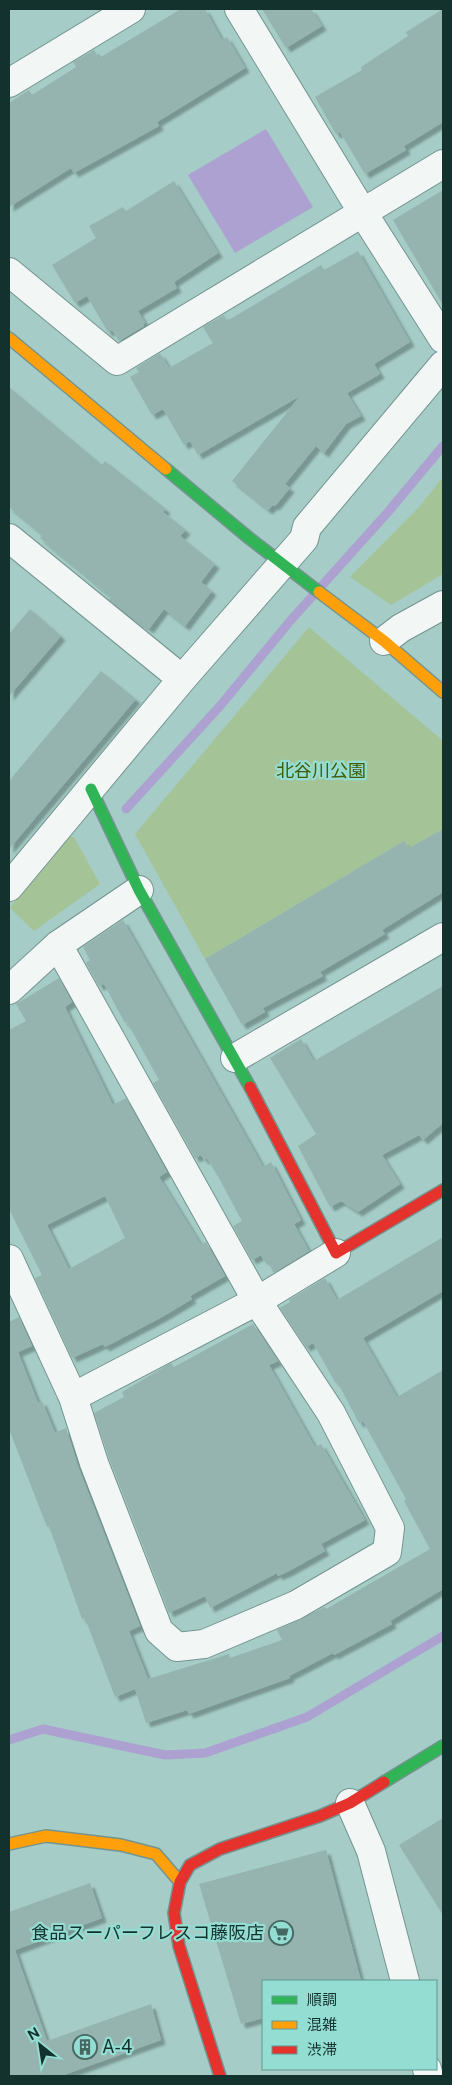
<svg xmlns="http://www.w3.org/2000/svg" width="452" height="2085" viewBox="0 0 452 2085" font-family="'Public Sans','Noto Sans JP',sans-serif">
  <defs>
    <filter id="shadow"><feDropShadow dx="4.5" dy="4.5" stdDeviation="1" flood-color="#0004"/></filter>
  </defs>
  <rect width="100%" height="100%" fill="#a5ccc6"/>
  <path fill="#a4c498" d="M 443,477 L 443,574 L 391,605 L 350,577 L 420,506 Z
    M 309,627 L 443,741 L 443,829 L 409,848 L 404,841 L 205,959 L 135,834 Z
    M 63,836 L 74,837 L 100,884 L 34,931 L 10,908 Z"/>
  <path fill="#aca1d1" d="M 266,129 L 313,207 L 235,253 L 188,175 Z"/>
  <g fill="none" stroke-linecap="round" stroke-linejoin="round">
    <path stroke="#aca1d1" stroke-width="9" d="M 126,809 L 220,706 L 291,620 L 388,512 L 443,446
      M 9,1740 L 43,1729 L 165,1755 L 205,1753 L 307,1717 L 443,1636"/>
  </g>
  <path fill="#95b4af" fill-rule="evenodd" filter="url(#shadow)" d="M 181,9 L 205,9 L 222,40 L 227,37 L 245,68 L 157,122 L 159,126 L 74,173 L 71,168 L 9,207 L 9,103 L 29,90 L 32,95 L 76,67 L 73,62 L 94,50 L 99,58 Z
    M 262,9 L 311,9 L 322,26 L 286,48 Z
    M 443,9 L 443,122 L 404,146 L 406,150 L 365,174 L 340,132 L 336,134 L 315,97 L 362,70 L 361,67 L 408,36 L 406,32 Z
    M 174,181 L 218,253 L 174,282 L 177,288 L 138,311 L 145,323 L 143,324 L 144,326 L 119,341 L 112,330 L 108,332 L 87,296 L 75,303 L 52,265 L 96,238 L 89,226 L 123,207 L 126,211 Z
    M 443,190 L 443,305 L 393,220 Z
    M 358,251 L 410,342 L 374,364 L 380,374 L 347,393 L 361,416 L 346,424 L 324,453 L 316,446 L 285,484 L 290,488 L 275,506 L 273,505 L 268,510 L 232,481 L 300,396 L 198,455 L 190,441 L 184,445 L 163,409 L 152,415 L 130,377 L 139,372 L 136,368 L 160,353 L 169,368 L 213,343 L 203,327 L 224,315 L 227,321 L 321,265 L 324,270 Z
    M 9,387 L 102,465 L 105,461 L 166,509 L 163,512 L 186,530 L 180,536 L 215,564 L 201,582 L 212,591 L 185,626 L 164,609 L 149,629 L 109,600 L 111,597 L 40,538 L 43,535 L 9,507 Z
    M 30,609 L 61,636 L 9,696 L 9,634 Z
    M 101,671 L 136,699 L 9,849 L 9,781 Z
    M 443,829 L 443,892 L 382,930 L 385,934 L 320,972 L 323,976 L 263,1008 L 265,1012 L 242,1025 L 205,959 L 404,841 L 409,848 Z
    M 123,920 L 249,1142 L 263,1167 L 271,1162 L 301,1220 L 294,1224 L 309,1251 L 274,1273 L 266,1259 L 264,1261 L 261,1255 L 252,1260 L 233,1226 L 242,1221 L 220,1180 L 207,1158 L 204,1160 L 201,1155 L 195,1158 L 153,1083 L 159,1080 L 127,1022 L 125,1023 L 104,984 L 99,986 L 86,963 L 90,960 L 83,947 Z
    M 59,978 L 72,1002 L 65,1007 L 113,1105 L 126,1098 L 167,1172 L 159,1177 L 201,1245 L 206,1242 L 225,1276 L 190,1296 L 192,1299 L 162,1317 L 105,1347 L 103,1344 L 72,1358 L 35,1278 L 42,1275 L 9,1209 L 9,1030 L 26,1021 L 16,1004 ZM 105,1196 L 125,1238 L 69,1269 L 47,1225 Z
    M 443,986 L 443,1123 L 423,1140 L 419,1135 L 382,1155 L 400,1184 L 358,1212 L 341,1201 L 330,1207 L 298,1146 L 316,1134 L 270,1058 L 301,1039 L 314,1061 Z
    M 443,1237 L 443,1291 L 363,1338 L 397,1397 L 443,1370 L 443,1589 L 390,1621 L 392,1624 L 334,1655 L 333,1653 L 289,1676 L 290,1678 L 189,1714 L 187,1710 L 146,1723 L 135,1689 L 115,1697 L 85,1618 L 82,1619 L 49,1526 L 47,1527 L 9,1429 L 9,1322 L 19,1317 L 32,1346 L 18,1352 L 38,1403 L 42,1401 L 55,1433 L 66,1428 L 79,1469 L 140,1626 L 129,1631 L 148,1679 L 229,1654 L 230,1658 L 282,1640 L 277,1630 L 325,1607 L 326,1609 L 430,1549 L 404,1501 L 406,1499 L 363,1421 L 359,1423 L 337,1381 L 335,1382 L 313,1343 L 306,1347 L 280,1308 L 290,1302 L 289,1300 L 325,1278 L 337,1300 Z
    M 253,1324 L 278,1361 L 269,1365 L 315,1447 L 321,1444 L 365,1520 L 321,1544 L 325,1551 L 289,1571 L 278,1576 L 277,1573 L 210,1608 L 205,1596 L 169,1613 L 109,1458 L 94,1413 L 124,1397 L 122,1392 L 171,1363 L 174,1367 Z
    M 443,1818 L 443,1915 L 399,1845 Z
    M 326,1850 L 361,1981 L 263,1981 L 263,2018 L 241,2024 L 199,1884 Z
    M 90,1883 L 102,1918 L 15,1950 L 47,2041 L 151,2004 L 161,2040 L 61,2076 L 9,2076 L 9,1912 Z"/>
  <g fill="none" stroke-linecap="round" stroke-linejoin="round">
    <defs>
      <path id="street" d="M 239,9 L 363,213 L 443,339
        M 9,83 L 131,9
        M 9,272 L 117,361 L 443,164
        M 9,538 L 182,679
        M 384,641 L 401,628 L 443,605
        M 9,887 L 182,679 L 304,539 L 307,527 L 443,365
        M 9,990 L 58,945 L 139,890
        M 235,1058 L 443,937
        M 9,1259 L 73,1397 L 94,1463 L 159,1631 L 177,1647 L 204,1644 L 296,1605 L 387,1552 L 390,1528 L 331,1413 L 257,1301 L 58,945
        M 73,1397 L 257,1301 L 336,1253
        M 350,1803 L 371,1851 L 405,1981
        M 427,2069 L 429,2076"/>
      <path id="fast" d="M 166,469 L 249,538 L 319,592
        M 91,789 L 139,890 L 250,1087
        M 384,1782 L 443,1746"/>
      <path id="slow" d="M 9,338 L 166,469
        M 319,592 L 384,641 L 443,692
        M 9,1844 L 46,1836 L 121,1845 L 156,1854 L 180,1882"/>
      <path id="jam" d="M 250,1087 L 336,1253 L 443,1190
        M 220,2076 L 179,1946 L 174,1913 L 180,1882 L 190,1865 L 220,1849 L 320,1816 L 350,1803 L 384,1782"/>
    </defs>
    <use href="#street" stroke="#749490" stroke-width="30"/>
    <use href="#fast" stroke="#749490" stroke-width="14"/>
    <use href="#slow" stroke="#749490" stroke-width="14"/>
    <use href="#jam" stroke="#749490" stroke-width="14"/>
    <use href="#street" stroke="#f2f7f6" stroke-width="28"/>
    <use href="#fast" stroke="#30b455" stroke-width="11"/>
    <use href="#slow" stroke="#ff9f0a" stroke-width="11"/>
    <use href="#jam" stroke="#e5322d" stroke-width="11"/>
  </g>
  <defs>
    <symbol id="supermarket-ring" viewBox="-11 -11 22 22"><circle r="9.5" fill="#94ddd2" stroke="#466863" stroke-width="1.5"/><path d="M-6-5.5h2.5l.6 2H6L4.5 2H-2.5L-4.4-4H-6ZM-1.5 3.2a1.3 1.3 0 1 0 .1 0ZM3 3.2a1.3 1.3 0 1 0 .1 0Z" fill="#466863"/></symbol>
    <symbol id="building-ring" viewBox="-11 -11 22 22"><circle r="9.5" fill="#94ddd2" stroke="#466863" stroke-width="1.5"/><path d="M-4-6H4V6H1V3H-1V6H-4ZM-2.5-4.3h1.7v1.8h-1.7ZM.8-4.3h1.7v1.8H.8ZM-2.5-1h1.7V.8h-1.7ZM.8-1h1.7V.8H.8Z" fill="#466863"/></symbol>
  </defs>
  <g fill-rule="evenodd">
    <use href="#supermarket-ring" x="267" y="1919" width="28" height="28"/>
    <use href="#building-ring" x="71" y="2033" width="28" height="28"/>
  </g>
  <g text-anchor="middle" stroke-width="4.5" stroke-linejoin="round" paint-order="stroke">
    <g font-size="18" fill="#445b00" stroke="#94ddd2">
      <text x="321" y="777">北谷川公園</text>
    </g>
    <g font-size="18" fill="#13322e" stroke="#94ddd2" text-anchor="end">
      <text x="264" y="1939">食品スーパーフレスコ藤阪店</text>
      <text x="102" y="2053" text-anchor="start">A-4</text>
    </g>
  </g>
  <rect width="452" height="2085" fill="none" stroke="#13322e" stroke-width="20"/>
  <rect x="262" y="1980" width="175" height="90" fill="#94ddd2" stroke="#609990"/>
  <rect x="272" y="1996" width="25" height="8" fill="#30b455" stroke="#609990"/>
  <text x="307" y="2005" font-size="15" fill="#13322e">順調</text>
  <rect x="272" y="2021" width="25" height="8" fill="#ff9f0a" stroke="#609990"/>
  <text x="307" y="2030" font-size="15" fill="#13322e">混雑</text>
  <rect x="272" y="2046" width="25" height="8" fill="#e5322d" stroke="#609990"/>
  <text x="307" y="2055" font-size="15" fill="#13322e">渋滞</text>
  <g transform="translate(40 2045) rotate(330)" stroke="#94ddd2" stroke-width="4" paint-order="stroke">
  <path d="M0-4L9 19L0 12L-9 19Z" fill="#13322e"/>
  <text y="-8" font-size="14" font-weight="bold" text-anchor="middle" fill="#13322e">N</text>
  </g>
</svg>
